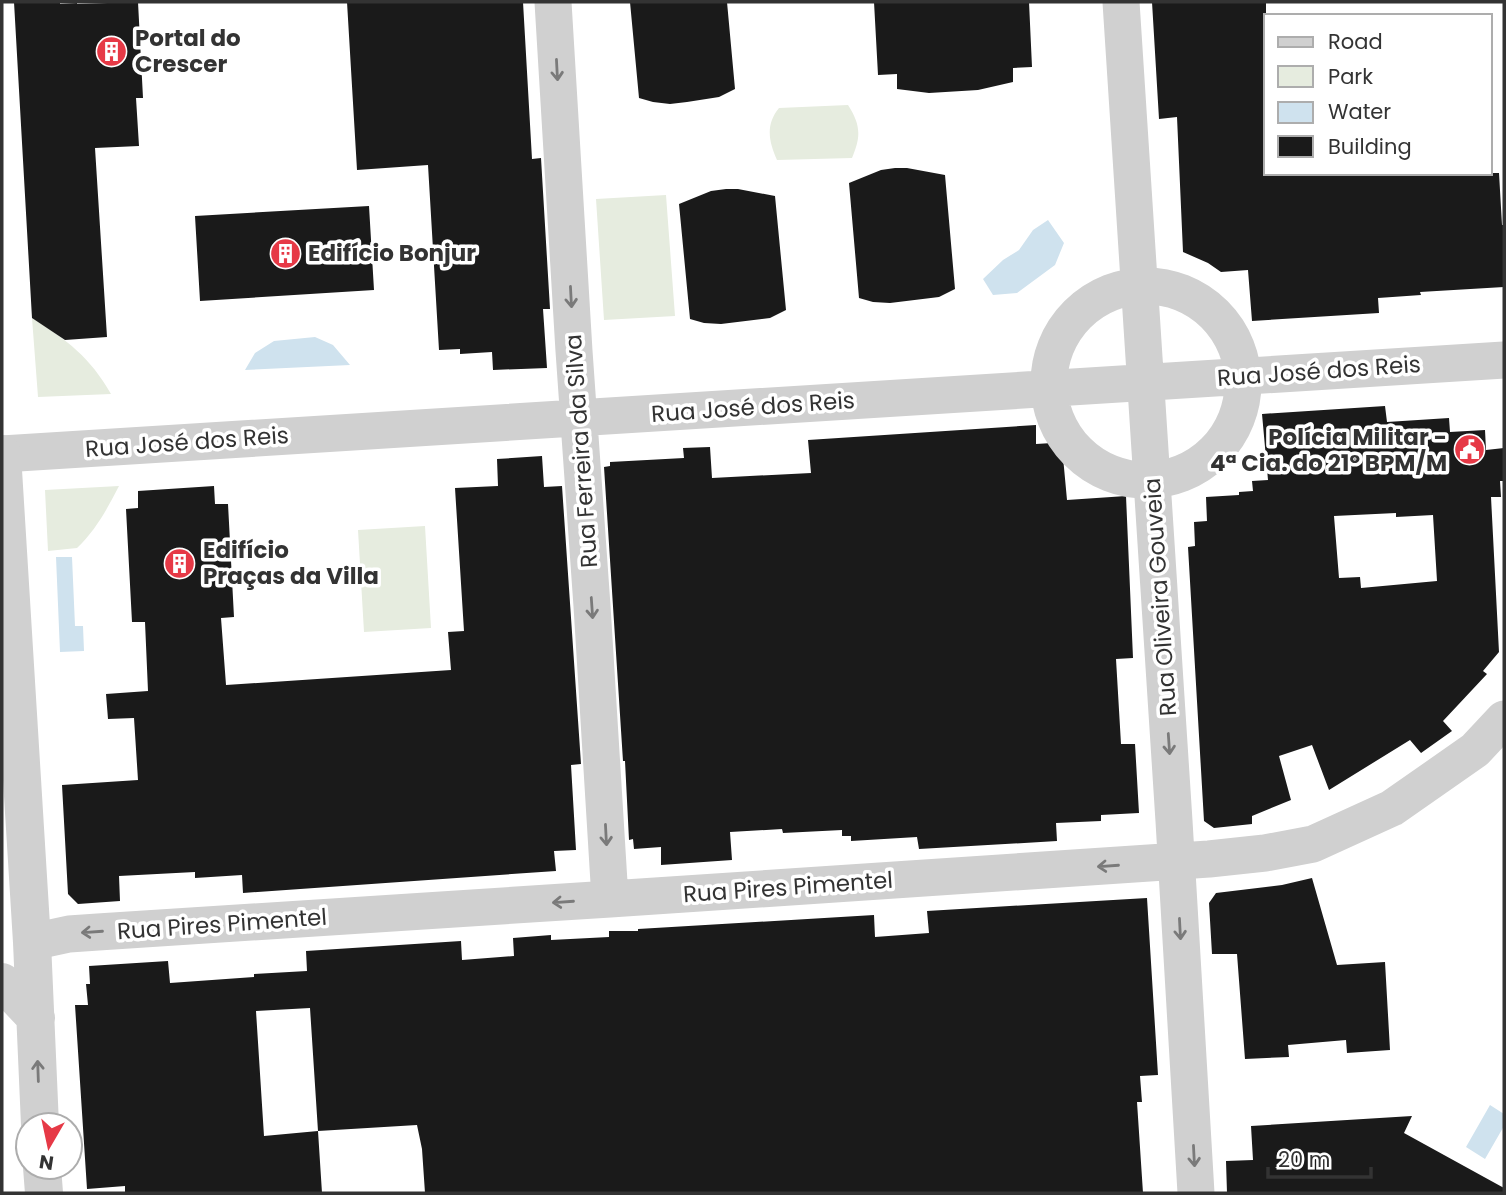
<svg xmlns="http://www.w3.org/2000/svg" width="1506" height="1195" viewBox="0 0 1506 1195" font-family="Poppins,sans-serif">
  <rect width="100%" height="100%" fill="#fff"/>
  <path fill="#e6ecdf" d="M 848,105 C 861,125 861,137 852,158 L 777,160 C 769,142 765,125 779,108 Z
    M 666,195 L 675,316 L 604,320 L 596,199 Z
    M 32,318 C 67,340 90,357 111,394 L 38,397 Z
    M 119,486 C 107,509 96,530 77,548 L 48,551 L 45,490 Z
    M 425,526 L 431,628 L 364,632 L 358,530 Z"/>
  <path fill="#cfe2ee" d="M 1048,220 L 1064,243 L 1055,265 L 1017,293 L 993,295 L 983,279 L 1003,260 L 1019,250 L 1033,230 Z
    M 315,337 L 333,345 L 350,365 L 245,370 L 255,353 L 274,341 Z
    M 56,557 L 72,557 L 75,626 L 83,626 L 84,651 L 60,652 Z
    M 1490,1105 L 1504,1114 L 1504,1126 L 1485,1159 L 1466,1147 Z"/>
  <path fill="#1a1a1a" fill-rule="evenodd" d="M 14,2 L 60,2 L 60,4 L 77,3 L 77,4 L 138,2 L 143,98 L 136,98 L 139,146 L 95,148 L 107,337 L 65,340 L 32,318 Z
    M 347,2 L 523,2 L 532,159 L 541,158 L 550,309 L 543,309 L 547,368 L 493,370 L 492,352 L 460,354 L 460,349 L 439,350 L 428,165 L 357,170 Z
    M 630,2 L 727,2 L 735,89 L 719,97 L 687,102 L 670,104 L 653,102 L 639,98 Z
    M 874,2 L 1029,2 L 1032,67 L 1013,68 L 1013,82 L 978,90 L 929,93 L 897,89 L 897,74 L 878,75 Z
    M 1152,2 L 1266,2 L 1266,173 L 1499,173 L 1502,225 L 1504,225 L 1504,287 L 1420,292 L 1421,295 L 1378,298 L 1379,313 L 1252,321 L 1248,270 L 1221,272 L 1208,263 L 1183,252 L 1177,117 L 1159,119 Z
    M 895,168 L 907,168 L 945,175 L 955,289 L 939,297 L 890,303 L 873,302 L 859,298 L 849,183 L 881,170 Z
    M 726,189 L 738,189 L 775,196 L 786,310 L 770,318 L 721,324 L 704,323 L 690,319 L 679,204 L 711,191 Z
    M 369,206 L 374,290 L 200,301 L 195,216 Z
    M 1385,406 L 1387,422 L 1449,418 L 1450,432 L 1485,430 L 1486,450 L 1504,448 L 1504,481 L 1500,481 L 1501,497 L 1491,497 L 1499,652 L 1483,671 L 1487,674 L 1443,721 L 1452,731 L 1421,753 L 1410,740 L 1329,790 L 1312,745 L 1279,756 L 1291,800 L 1252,816 L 1252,824 L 1214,828 L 1204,821 L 1188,547 L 1195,546 L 1194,522 L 1207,521 L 1206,497 L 1239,495 L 1239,492 L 1253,491 L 1252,481 L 1268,480 L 1262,414 ZM 1396,513 L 1396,517 L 1433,515 L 1437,581 L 1361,588 L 1360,577 L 1339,578 L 1334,516 Z
    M 1036,425 L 1036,444 L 1052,443 L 1063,457 L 1067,500 L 1126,496 L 1133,658 L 1116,659 L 1121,744 L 1135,744 L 1139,813 L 1101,815 L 1101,821 L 1056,823 L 1057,841 L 919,849 L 917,837 L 851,841 L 851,836 L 842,836 L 842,830 L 783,833 L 782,829 L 730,832 L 732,860 L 661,865 L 661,847 L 634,849 L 633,839 L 629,840 L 625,761 L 623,761 L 604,467 L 610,466 L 610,462 L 684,458 L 683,448 L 710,447 L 712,478 L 811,473 L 808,440 Z
    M 542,456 L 544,487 L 562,486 L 581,764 L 571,765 L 576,850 L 554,851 L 556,871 L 243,893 L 242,875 L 195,878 L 195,872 L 119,876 L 120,901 L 78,904 L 68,894 L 62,785 L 138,780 L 134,718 L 108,719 L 106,694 L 148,691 L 145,622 L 132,622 L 127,528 L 126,509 L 138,508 L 138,491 L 214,486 L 215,504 L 228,504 L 234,617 L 221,618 L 226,685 L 451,670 L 448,632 L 464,631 L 455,488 L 498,486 L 497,459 Z
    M 1312,878 L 1337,965 L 1385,962 L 1390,1050 L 1347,1053 L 1346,1040 L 1288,1045 L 1289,1057 L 1245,1059 L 1237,954 L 1212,954 L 1209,903 L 1216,893 L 1282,885 Z
    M 1147,898 L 1158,1075 L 1140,1076 L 1142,1102 L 1137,1102 L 1143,1193 L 425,1193 L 422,1149 L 417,1125 L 318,1131 L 322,1193 L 125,1193 L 125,1186 L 87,1189 L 75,1005 L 88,1005 L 86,984 L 90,984 L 89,966 L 168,961 L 170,983 L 254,977 L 254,974 L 307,971 L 306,951 L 461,941 L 462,960 L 514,956 L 513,938 L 551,935 L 551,940 L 609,937 L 609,931 L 638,931 L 638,929 L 874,915 L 875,937 L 929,933 L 927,911 ZM 310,1008 L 318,1131 L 264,1136 L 256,1011 Z
    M 1412,1116 L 1404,1133 L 1504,1188 L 1504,1193 L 1227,1193 L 1226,1161 L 1253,1160 L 1251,1126 Z"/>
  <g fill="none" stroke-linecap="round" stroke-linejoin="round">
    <path stroke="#d0d0d0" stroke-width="37" d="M 553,2 L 574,351 L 592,606 L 610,899
      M 1121,2 L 1174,821 L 1196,1193
      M1049 383a97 97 0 1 1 194 0a97 97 0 1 1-194 0Z
      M 2,454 L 1504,360
      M 32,942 L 69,934 L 98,932 L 610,899 L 1209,859 L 1265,853 L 1313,844 L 1392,808 L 1475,750 L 1504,719"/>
    <path stroke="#d0d0d0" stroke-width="38" d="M 2,454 L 32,942 L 40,1125
      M 2,982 L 36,1018
      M 42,1167 L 44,1193"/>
  </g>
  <defs><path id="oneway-shaft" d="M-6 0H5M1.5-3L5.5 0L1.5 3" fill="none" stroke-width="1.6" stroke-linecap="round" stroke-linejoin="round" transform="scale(1.75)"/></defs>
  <g stroke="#7a7a7a">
    <use href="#oneway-shaft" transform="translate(557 70) rotate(87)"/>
    <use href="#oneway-shaft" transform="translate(571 297) rotate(87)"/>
    <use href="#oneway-shaft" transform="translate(592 608) rotate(86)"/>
    <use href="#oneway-shaft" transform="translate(1169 744) rotate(86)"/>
    <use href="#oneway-shaft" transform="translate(606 835) rotate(87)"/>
    <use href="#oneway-shaft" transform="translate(1108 866) rotate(176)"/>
    <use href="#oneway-shaft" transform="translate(563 902) rotate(176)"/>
    <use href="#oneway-shaft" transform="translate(1180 929) rotate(87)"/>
    <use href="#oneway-shaft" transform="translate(92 932) rotate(176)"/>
    <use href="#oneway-shaft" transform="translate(38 1071) rotate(-92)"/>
    <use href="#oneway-shaft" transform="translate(1194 1156) rotate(87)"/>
  </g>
  <defs>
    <symbol id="building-disc" viewBox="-11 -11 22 22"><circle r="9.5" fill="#e63946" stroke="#fff"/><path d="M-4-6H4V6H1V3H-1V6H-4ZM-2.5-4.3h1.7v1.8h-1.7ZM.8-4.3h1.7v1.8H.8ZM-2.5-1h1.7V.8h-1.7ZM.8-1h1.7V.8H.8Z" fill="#fff"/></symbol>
    <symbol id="civic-disc" viewBox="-11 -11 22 22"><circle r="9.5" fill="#e63946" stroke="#fff"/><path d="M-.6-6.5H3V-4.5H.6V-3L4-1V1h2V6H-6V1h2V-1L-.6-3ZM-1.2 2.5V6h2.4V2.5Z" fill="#fff"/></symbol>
  </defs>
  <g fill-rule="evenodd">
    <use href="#building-disc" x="94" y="34" width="35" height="35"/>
    <use href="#building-disc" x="268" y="236" width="35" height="35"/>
    <use href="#civic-disc" x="1452" y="432" width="35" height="35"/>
    <use href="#building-disc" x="162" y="546" width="35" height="35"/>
  </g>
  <g text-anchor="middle" stroke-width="7" stroke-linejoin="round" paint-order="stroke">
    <g font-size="23" font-weight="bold" fill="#333" stroke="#fff" text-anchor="start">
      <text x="135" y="46">Portal do<tspan x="135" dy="26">Crescer</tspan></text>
      <text x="308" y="261">Edifício Bonjur</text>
      <text x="1447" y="445" text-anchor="end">Polícia Militar -<tspan x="1447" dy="26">4ª Cia. do 21º BPM/M</tspan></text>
      <text x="203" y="558">Edifício<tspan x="203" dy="26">Praças da Villa</tspan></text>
    </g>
    <g font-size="23" fill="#333" stroke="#fff">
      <text transform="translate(1319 371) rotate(-4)" y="8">Rua José dos Reis</text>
      <text transform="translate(753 407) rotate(-4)" y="8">Rua José dos Reis</text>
      <text transform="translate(187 442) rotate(-4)" y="8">Rua José dos Reis</text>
      <text transform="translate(581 451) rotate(-94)" y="8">Rua Ferreira da Silva</text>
      <text transform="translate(1160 597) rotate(-94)" y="8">Rua Oliveira Gouveia</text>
      <text transform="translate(788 887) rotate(-4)" y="8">Rua Pires Pimentel</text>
      <text transform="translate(222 924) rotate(-4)" y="8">Rua Pires Pimentel</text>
    </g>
  </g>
  <rect width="1506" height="1195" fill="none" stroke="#333333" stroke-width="7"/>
  <rect x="1264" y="14" width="228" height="161" fill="#ffffff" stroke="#adadad" stroke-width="2"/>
  <rect x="1278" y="37" width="35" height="10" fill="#d0d0d0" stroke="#adadad" stroke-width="2"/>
  <text x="1328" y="49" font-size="21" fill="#333333">Road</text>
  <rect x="1278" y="66" width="35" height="21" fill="#e6ecdf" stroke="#adadad" stroke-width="2"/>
  <text x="1328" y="84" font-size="21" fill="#333333">Park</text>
  <rect x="1278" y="102" width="35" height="21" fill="#cfe2ee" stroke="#adadad" stroke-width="2"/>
  <text x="1328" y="119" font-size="21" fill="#333333">Water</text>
  <rect x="1278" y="136" width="35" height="21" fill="#1a1a1a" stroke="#adadad" stroke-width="2"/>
  <text x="1328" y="154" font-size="21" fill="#333333">Building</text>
  <g transform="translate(49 1146) rotate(189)"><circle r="33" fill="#ffffff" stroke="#adadad" stroke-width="2"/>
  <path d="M0-5L12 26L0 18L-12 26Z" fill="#e63946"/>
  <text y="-10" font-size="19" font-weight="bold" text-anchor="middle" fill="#333333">N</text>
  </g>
  <path d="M1268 1167v10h103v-10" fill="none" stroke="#333333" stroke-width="3.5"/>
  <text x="1278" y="1167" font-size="21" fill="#333333" stroke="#ffffff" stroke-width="5" paint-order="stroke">20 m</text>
</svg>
